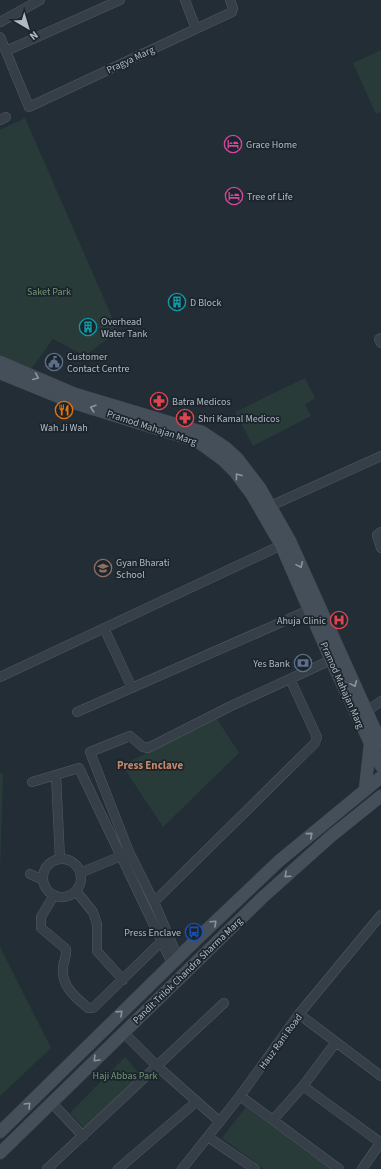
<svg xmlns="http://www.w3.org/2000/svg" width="381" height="1169" viewBox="0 0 381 1169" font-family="'Source Sans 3',sans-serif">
  <rect width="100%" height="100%" fill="#232d36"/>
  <path fill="#283b39" d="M 381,50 L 381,112 L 376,114 L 353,63 Z
    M 25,118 L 118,331 L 85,356 L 53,339 L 29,372 L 0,359 L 0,130 Z
    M 305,378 L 315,398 L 305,405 L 311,416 L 253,446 L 235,412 Z
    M 217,719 L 239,753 L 163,827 L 122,765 Z
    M 3,773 L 0,872 L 0,774 Z
    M 0,947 L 51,1048 L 0,1096 Z
    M 125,1057 L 142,1077 L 84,1128 L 70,1113 Z
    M 246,1107 L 330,1169 L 264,1169 L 222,1138 Z"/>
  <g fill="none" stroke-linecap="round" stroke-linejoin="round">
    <defs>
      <path id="street" d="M 185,0 L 196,29
        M 0,22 L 40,0
        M 0,37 L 29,107 L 232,12 L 233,8 L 230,0
        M 6,51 L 120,0
        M 0,120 L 6,117
        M 381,338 L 379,339 L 381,343
        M 266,508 L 381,456
        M 381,532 L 377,535 L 381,548
        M 104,628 L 132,688
        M 0,677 L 286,543
        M 77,712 L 309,610
        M 366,712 L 381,701
        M 56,775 L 60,859
        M 32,782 L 79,768 L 121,856
        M43 878a19 19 0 1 1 38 0a19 19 0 1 1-38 0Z
        M 80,873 L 121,856 L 172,963
        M 30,874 L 43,880
        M 76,891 L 93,912 L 97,924 L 97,951 L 123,980
        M 54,895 L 41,917 L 41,928 L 66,949 C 67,956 64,960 63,967 C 61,986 75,997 88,1008 L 93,1008 L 162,941
        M 154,902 L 315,743 L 317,737 L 290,679
        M 178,958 L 154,902 L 129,852 L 90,752 L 130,736 L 143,747 L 148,748 L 231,706 L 331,660
        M 304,1018 L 336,1042
        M 123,1032 L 158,1067 L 220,1122
        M 381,1076 L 336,1042 L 303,1086 L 381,1143
        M 240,1096 L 339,1169
        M 52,1103 L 83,1136
        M 273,1120 L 303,1086
        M 208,1137 L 255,1169
        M 47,1169 L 224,1003
        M 118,1169 L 196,1102
        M 182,1169 L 240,1096 L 299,1014 L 381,915
        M 362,1169 L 381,1142"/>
      <path id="secondary" d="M 0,362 L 75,394 L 202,432 L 226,448 L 237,458 L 260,488 L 290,541 L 381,743
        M 0,373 L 71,402 L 197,441 L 223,460 L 235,472 L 252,495 L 281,545 L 331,660 L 381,766
        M 365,790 L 370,745
        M 0,1132 L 197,939 L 279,861 L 381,777
        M 0,1153 L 263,897 L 330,837 L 381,796"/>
    </defs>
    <use href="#street" stroke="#515a62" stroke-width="10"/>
    <use href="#secondary" stroke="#404850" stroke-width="13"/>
    <use href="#street" stroke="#363f47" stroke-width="9"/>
    <use href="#secondary" stroke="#454f5a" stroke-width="12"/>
  </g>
  <defs><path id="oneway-chevron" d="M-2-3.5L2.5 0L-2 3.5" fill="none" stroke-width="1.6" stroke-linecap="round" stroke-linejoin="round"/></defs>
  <g stroke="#8b959e">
    <use href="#oneway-chevron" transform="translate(36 377) rotate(23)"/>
    <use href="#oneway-chevron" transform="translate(93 408) rotate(-163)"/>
    <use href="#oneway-chevron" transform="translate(238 476) rotate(-127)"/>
    <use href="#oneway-chevron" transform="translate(300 565) rotate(66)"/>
    <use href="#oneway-chevron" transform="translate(354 684) rotate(66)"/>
    <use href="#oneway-chevron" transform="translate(310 835) rotate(-40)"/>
    <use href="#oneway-chevron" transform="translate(287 875) rotate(138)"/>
    <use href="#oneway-chevron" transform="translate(214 923) rotate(-43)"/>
    <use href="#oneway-chevron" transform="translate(120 1013) rotate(-44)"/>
    <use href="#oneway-chevron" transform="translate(96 1059) rotate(135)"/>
    <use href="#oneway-chevron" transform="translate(28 1105) rotate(-45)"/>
  </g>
  <defs>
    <symbol id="hotel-ring" viewBox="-11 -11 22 22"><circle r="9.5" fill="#1c242c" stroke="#d1479c" stroke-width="1.5"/><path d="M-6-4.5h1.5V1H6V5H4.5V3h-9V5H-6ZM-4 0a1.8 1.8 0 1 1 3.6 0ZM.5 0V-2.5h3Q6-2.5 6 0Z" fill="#d1479c"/></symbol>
    <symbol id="building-ring" viewBox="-11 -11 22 22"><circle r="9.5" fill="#1c242c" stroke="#0f9aa8" stroke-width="1.5"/><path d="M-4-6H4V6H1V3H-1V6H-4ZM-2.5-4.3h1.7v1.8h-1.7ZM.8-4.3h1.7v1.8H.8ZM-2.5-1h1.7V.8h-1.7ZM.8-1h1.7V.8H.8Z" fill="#0f9aa8"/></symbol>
    <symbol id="civic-ring" viewBox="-11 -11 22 22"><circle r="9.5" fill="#1c242c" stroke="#5c6f8a" stroke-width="1.5"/><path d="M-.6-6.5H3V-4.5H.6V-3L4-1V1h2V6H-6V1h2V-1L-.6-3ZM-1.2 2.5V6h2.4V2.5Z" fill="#5c6f8a"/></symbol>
    <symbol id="pharmacy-ring" viewBox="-11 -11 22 22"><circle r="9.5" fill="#1c242c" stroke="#e0444e" stroke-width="1.5"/><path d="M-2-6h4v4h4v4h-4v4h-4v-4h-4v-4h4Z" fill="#e0444e"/></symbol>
    <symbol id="restaurant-ring" viewBox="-11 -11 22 22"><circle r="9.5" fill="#1c242c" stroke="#e8710a" stroke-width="1.5"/><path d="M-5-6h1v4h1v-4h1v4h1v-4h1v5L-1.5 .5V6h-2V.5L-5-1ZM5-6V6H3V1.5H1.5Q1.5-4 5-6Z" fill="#e8710a"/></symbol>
    <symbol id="school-ring" viewBox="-11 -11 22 22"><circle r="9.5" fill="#1c242c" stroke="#8d6e63" stroke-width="1.5"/><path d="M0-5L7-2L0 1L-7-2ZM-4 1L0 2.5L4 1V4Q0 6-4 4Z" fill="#8d6e63"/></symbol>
    <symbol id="hospital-ring" viewBox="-11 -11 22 22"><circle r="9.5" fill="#1c242c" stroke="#e0444e" stroke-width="1.5"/><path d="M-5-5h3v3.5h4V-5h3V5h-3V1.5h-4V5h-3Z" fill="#e0444e"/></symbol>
    <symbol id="bank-ring" viewBox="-11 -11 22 22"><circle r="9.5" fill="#1c242c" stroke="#5c6f8a" stroke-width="1.5"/><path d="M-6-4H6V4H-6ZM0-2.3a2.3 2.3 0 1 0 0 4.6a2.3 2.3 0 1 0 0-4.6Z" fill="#5c6f8a"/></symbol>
    <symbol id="bus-ring" viewBox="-11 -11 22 22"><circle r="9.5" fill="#1c242c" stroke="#1a4fb4" stroke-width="1.5"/><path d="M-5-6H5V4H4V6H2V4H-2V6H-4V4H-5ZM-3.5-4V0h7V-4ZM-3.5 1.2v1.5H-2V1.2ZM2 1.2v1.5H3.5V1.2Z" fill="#1a4fb4"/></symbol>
  </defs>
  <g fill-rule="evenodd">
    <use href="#hotel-ring" x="223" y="134" width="20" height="20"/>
    <use href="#hotel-ring" x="224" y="186" width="20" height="20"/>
    <use href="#building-ring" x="167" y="292" width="20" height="20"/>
    <use href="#building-ring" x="78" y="317" width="20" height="20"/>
    <use href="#civic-ring" x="44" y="352" width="20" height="20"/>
    <use href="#pharmacy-ring" x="149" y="391" width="20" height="20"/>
    <use href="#restaurant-ring" x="54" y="400" width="20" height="20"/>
    <use href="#pharmacy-ring" x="175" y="408" width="20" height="20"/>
    <use href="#school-ring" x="93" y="558" width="20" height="20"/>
    <use href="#hospital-ring" x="329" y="610" width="20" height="20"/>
    <use href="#bank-ring" x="293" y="653" width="20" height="20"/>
    <use href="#bus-ring" x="184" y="922" width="20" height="20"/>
  </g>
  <g text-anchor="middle" stroke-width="3.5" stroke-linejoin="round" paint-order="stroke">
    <g font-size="10" fill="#b1bac3" stroke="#1c242c">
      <text transform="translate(130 59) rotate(-25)" y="4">Pragya Marg</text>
      <text transform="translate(152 427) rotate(18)" y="4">Pramod Mahajan Marg</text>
      <text transform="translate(343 685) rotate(66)" y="4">Pramod Mahajan Marg</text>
      <text transform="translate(187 970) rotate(-44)" y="4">Pandit Trilok Chandra Sharma Marg</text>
      <text transform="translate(280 1041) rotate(-54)" y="4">Hauz Rani Road</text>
    </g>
    <g font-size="10" fill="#b1bac3" stroke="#1c242c" text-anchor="start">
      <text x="246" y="148">Grace Home</text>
      <text x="247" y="200">Tree of Life</text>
      <text x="190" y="306">D Block</text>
      <text x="101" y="325">Overhead<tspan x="101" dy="12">Water Tank</tspan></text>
      <text x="67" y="360">Customer<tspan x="67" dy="12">Contact Centre</tspan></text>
      <text x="172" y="405">Batra Medicos</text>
      <text x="198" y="422">Shri Kamal Medicos</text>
      <text x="64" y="431" text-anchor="middle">Wah Ji Wah</text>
      <text x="116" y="566">Gyan Bharati<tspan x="116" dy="12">School</tspan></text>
      <text x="326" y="624" text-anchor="end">Ahuja Clinic</text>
      <text x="290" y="667" text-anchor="end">Yes Bank</text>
      <text x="181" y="936" text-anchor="end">Press Enclave</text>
    </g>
    <g font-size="10" fill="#729776" stroke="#1c242c">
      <text x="49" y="295">Saket Park</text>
      <text x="125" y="1079">Haji Abbas Park</text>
    </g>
    <g font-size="11" font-weight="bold" fill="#c88767" stroke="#1c242c">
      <text x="150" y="769">Press Enclave</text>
    </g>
  </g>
  <g transform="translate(28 28) rotate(142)" stroke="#1c242c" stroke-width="3" paint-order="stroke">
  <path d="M0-3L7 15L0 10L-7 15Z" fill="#b1bac3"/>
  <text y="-6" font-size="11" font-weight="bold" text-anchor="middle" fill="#b1bac3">N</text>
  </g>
</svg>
